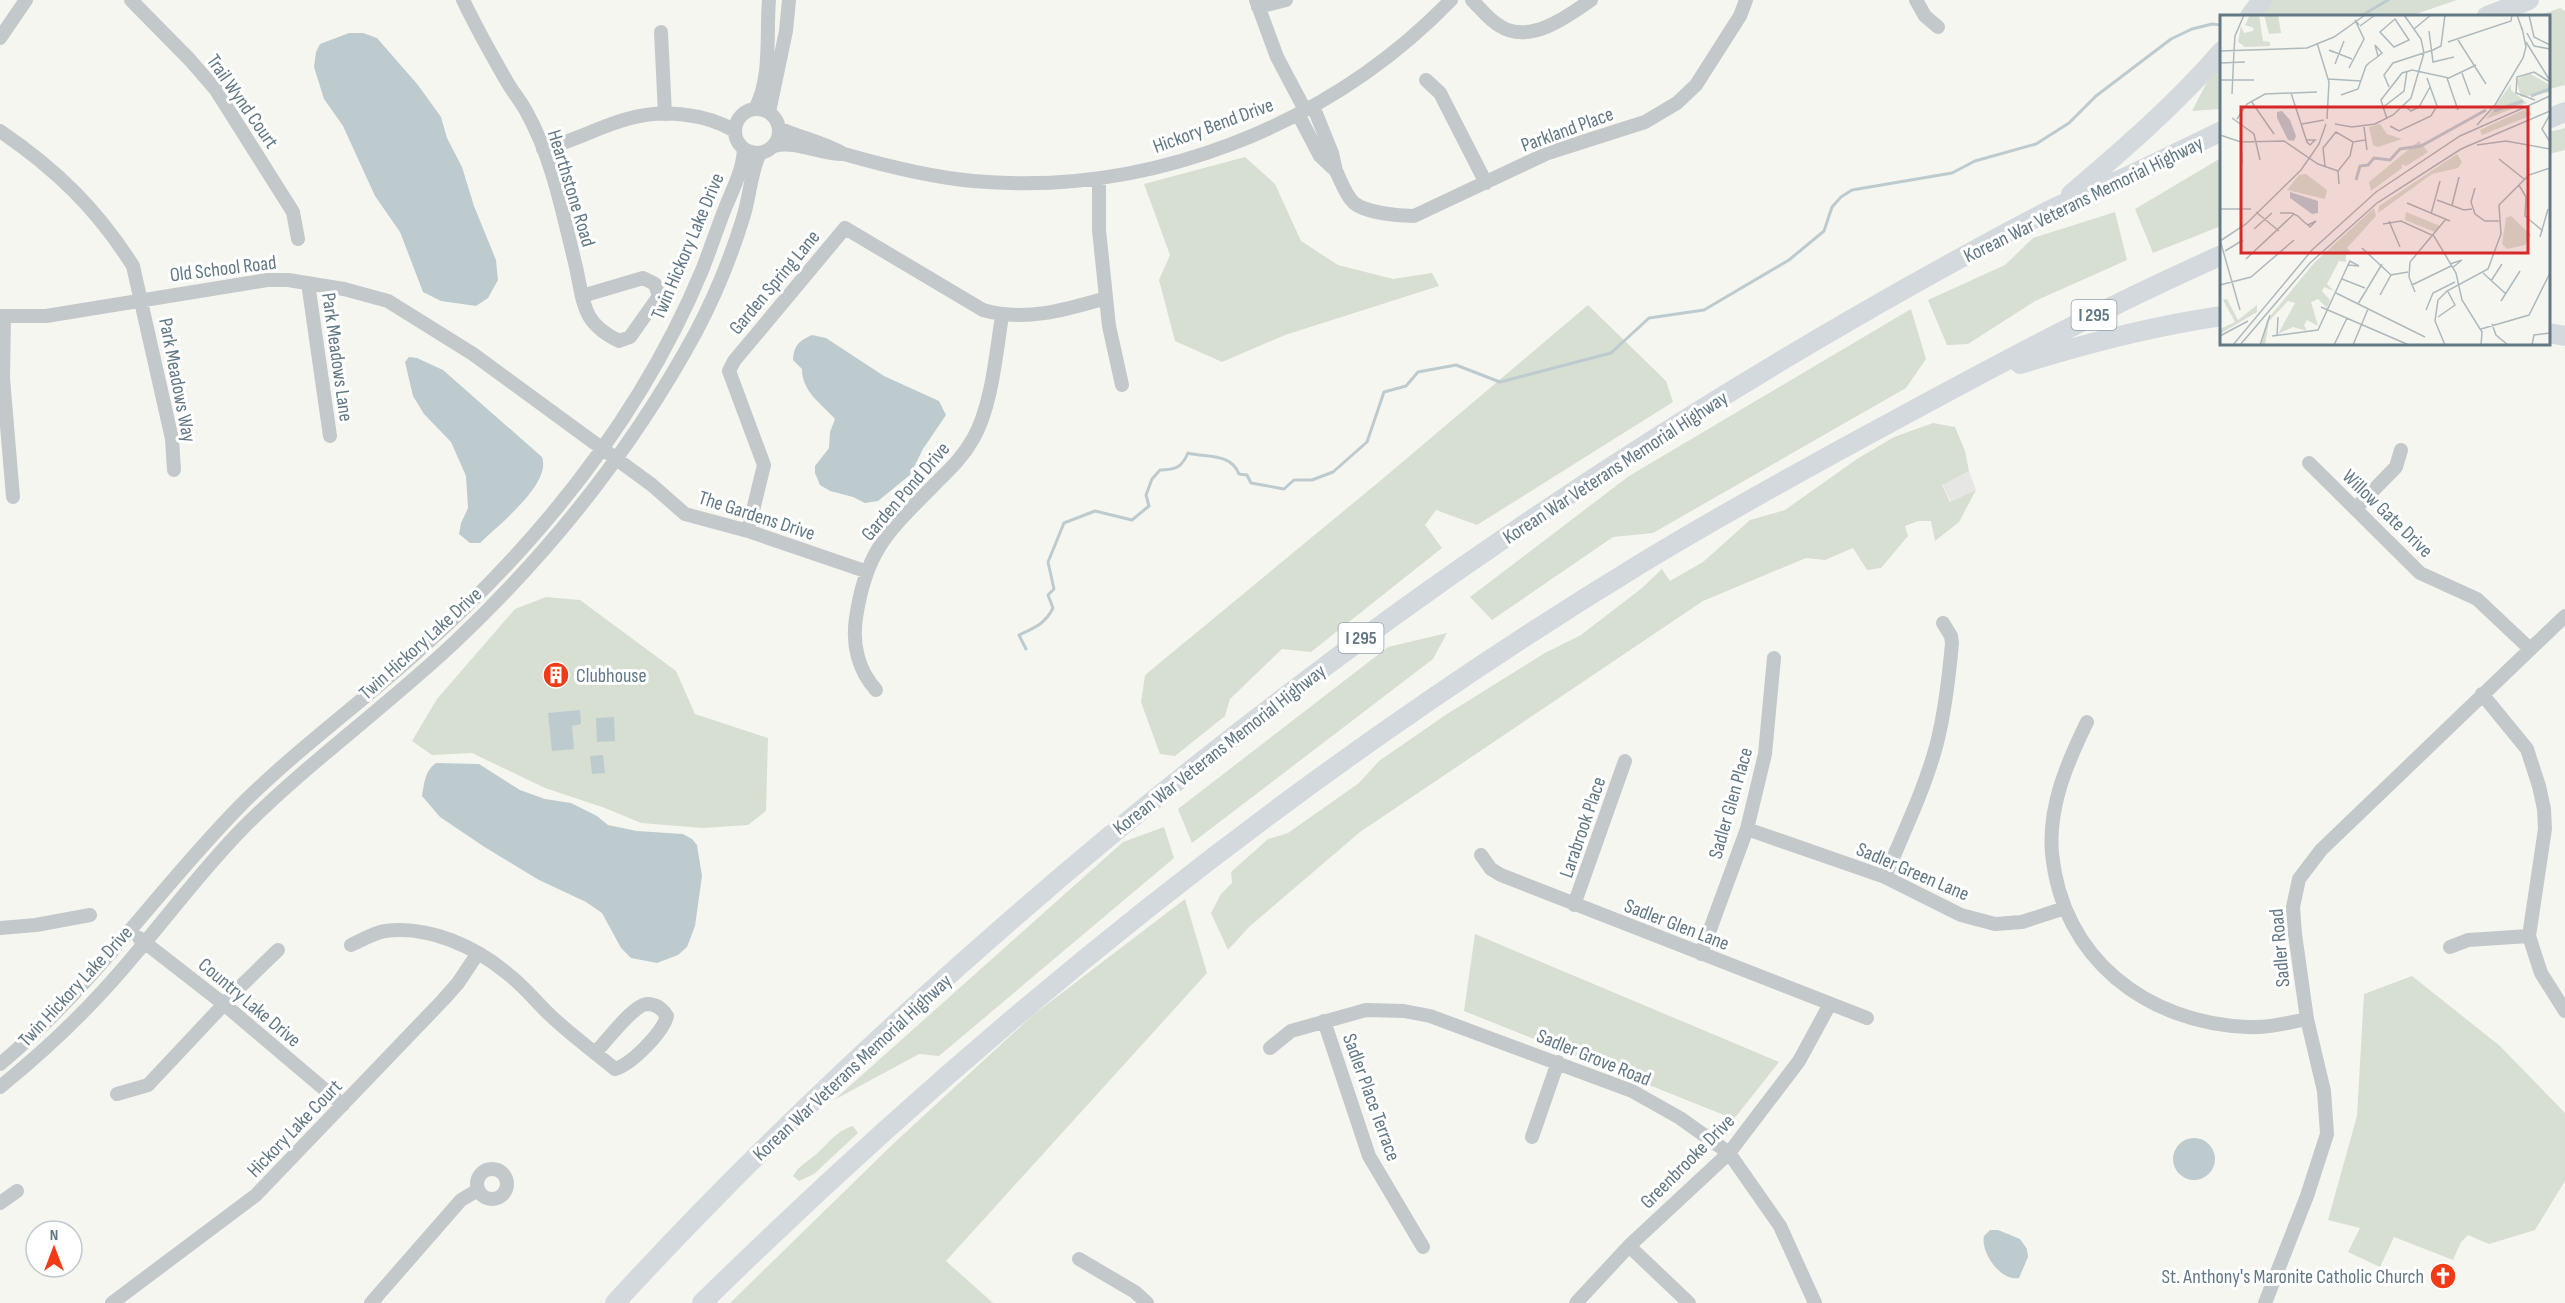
<svg xmlns="http://www.w3.org/2000/svg" width="2565" height="1303" viewBox="0 0 2565 1303" font-family="'Sofia Sans Condensed',sans-serif">
  <rect width="100%" height="100%" fill="#f6f6f1"/>
  <path fill="#e6e7e5" d="M 1969,471 L 1976,490 L 1951,502 L 1942,484 Z"/>
  <path fill="#d7ded2" d="M 2269,0 L 2457,0 L 2410,16 L 2257,16 Z
    M 2560,8 L 2565,11 L 2565,85 L 2549,89 L 2548,16 L 2538,16 Z
    M 2221,63 L 2221,109 L 2192,111 L 2206,84 Z
    M 2565,128 L 2565,150 L 2549,154 L 2549,132 Z
    M 1245,157 L 1275,184 L 1301,241 L 1338,265 L 1393,279 L 1432,273 L 1439,286 L 1285,335 L 1222,362 L 1175,341 L 1159,280 L 1170,255 L 1144,184 Z
    M 2221,158 L 2221,226 L 2153,253 L 2135,209 Z
    M 2115,212 L 2127,260 L 2035,301 L 1968,344 L 1947,345 L 1928,300 L 2005,265 L 2033,238 Z
    M 1588,305 L 1666,381 L 1673,402 L 1477,525 L 1436,510 L 1425,525 L 1442,548 L 1311,652 L 1282,649 L 1230,699 L 1225,716 L 1175,756 L 1160,754 L 1141,702 L 1145,675 L 1380,481 Z
    M 1911,309 L 1926,359 L 1906,388 L 1653,533 L 1613,537 L 1492,620 L 1470,597 L 1629,476 Z
    M 1933,423 L 1955,427 L 1965,451 L 1969,471 L 1942,485 L 1950,502 L 1976,490 L 1959,522 L 1935,541 L 1931,521 L 1918,521 L 1905,526 L 1908,536 L 1881,568 L 1867,570 L 1853,548 L 1825,560 L 1806,558 L 1703,601 L 1360,832 L 1249,927 L 1228,950 L 1211,913 L 1221,894 L 1232,883 L 1231,872 L 1268,839 L 1288,833 L 1359,783 L 1379,761 L 1447,714 L 1545,653 L 1581,635 L 1642,588 L 1662,569 L 1670,581 L 1703,562 L 1750,520 L 1785,510 L 1857,459 L 1894,437 Z
    M 546,597 L 580,600 L 676,671 L 695,714 L 768,738 L 766,811 L 748,825 L 703,828 L 641,823 L 605,808 L 545,788 L 472,753 L 432,755 L 412,741 L 437,699 L 515,609 Z
    M 1447,633 L 1433,659 L 1192,843 L 1178,809 L 1388,647 Z
    M 1164,827 L 1174,858 L 939,1056 L 919,1054 L 834,1100 L 1123,842 Z
    M 1185,899 L 1207,973 L 946,1261 L 993,1303 L 730,1303 L 893,1144 L 1033,1015 Z
    M 1475,934 L 1779,1062 L 1734,1119 L 1464,1011 Z
    M 2412,976 L 2500,1046 L 2565,1113 L 2565,1181 L 2535,1230 L 2489,1244 L 2468,1235 L 2461,1242 L 2453,1260 L 2394,1237 L 2380,1267 L 2348,1252 L 2360,1228 L 2328,1220 L 2357,1116 L 2364,994 Z
    M 853,1126 L 858,1133 L 814,1174 L 799,1181 L 793,1176 C 800,1165 804,1164 814,1156 C 828,1145 835,1131 853,1126 Z"/>
  <path fill="#bdcbcf" d="M 349,33 L 363,33 L 377,38 L 418,85 L 441,117 L 447,138 L 462,167 L 474,206 L 496,260 L 498,280 L 488,298 L 476,306 L 441,301 L 423,292 L 400,232 L 375,196 L 343,126 L 324,99 L 314,67 L 316,52 L 320,44 Z
    M 812,335 L 826,338 L 884,376 L 939,401 L 946,415 L 923,449 L 910,475 L 878,501 L 865,503 L 853,497 L 830,491 L 820,485 L 815,473 L 815,466 L 829,448 L 830,432 L 835,419 C 821,403 802,392 802,369 L 793,360 C 794,345 799,341 812,335 Z
    M 409,357 L 417,358 L 443,370 L 542,457 C 552,484 498,525 480,543 L 470,543 L 459,534 L 461,523 L 468,508 L 466,476 L 451,442 L 424,414 L 413,396 L 405,362 Z
    M 580,710 L 581,724 L 572,726 L 574,749 L 552,751 L 548,713 Z
    M 614,717 L 615,741 L 597,742 L 596,718 Z
    M 603,755 L 605,773 L 592,774 L 590,756 Z
    M 436,763 L 479,764 L 520,790 L 545,799 L 571,803 L 597,816 L 608,825 L 637,831 L 683,834 L 692,839 L 697,845 L 702,876 L 695,926 L 687,947 L 678,955 L 657,963 L 631,958 L 621,948 L 602,913 L 586,902 L 539,880 L 483,846 L 440,817 L 422,796 C 424,784 425,770 436,763 Z
    M2173 1159a21 21 0 1 1 42 0a21 21 0 1 1-42 0Z
    M 1990,1230 L 1998,1230 L 2020,1239 L 2027,1249 L 2028,1257 L 2019,1278 C 2001,1282 1980,1252 1984,1236 Z"/>
  <g fill="none" stroke-linecap="round" stroke-linejoin="round">
    <path stroke="#bdcbcf" stroke-width="3" d="M 2361,16 L 2388,0
      M 1026,649 L 1019,635 C 1034,628 1045,624 1053,608 L 1048,595 L 1054,589 L 1048,562 L 1064,523 L 1095,511 L 1132,520 L 1149,506 L 1146,495 L 1152,479 L 1160,470 C 1176,470 1182,467 1188,453 C 1207,458 1231,453 1239,474 L 1247,475 L 1251,483 L 1284,489 L 1294,480 L 1312,480 L 1333,472 L 1367,442 L 1384,392 L 1406,386 L 1418,372 L 1456,365 L 1500,382 L 1611,353 L 1649,318 L 1704,310 L 1789,260 L 1824,231 L 1832,207 L 1841,197 L 1852,190 L 1952,173 L 1975,161 L 2036,144 L 2069,123 L 2096,96 L 2171,39 L 2192,29 L 2212,24 L 2221,25"/>
    <path stroke="#c3c8ca" stroke-width="14" d="M 131,0 L 190,60 L 216,90 L 293,212 L 298,239
      M 463,0 C 476,27 491,54 506,80 C 512,91 520,100 526,111 C 553,159 563,215 576,267 C 584,304 582,323 619,341 L 630,337 L 659,296 L 655,284 L 643,278 L 582,296
      M 1256,0 L 1277,57 L 1305,110
      M 1472,0 C 1481,9 1489,20 1500,26 C 1529,45 1567,17 1591,0
      M 1916,0 L 1925,16 L 1938,27
      M 1258,7 L 1286,0
      M 661,32 L 665,114
      M 0,38 L 26,0
      M 1426,80 L 1440,93 L 1486,183
      M735 131a22 22 0 1 1 44 0a22 22 0 1 1-44 0Z
      M 755,109 C 772,77 766,36 769,0
      M 769,112 L 786,31 L 789,0
      M 1298,114 L 1320,156 L 1336,171 L 1332,153 L 1313,106
      M 0,131 C 56,169 97,209 133,266 L 172,439 L 174,470
      M 774,146 C 796,140 821,155 844,154 C 823,142 801,138 779,128
      M 543,149 C 572,142 598,127 627,119 C 662,109 705,113 735,131
      M 844,154 C 886,166 929,177 973,181 C 1149,197 1329,126 1451,0
      M 1336,171 C 1341,181 1346,196 1354,203 C 1366,213 1399,216 1414,216 L 1548,153 L 1645,122 L 1677,103 L 1696,85 L 1740,16 L 1746,0
      M 1099,178 L 1099,230 L 1109,326 L 1122,385
      M 308,283 L 330,436
      M 0,316 L 46,316 L 267,280 L 288,280 L 344,289 L 388,301 L 473,354 L 652,485 L 685,514 L 748,531 L 865,571
      M 4,316 L 3,378 L 13,497
      M 2309,463 L 2420,573 L 2477,599 L 2529,648
      M 2355,509 L 2396,467 L 2401,450
      M 748,531 L 764,465 L 729,371 L 734,361 L 845,228 L 983,310 C 1025,322 1065,310 1106,298
      M 876,690 C 858,670 852,644 856,618 C 866,549 889,531 935,484 C 949,470 963,457 973,439 C 992,406 996,353 1002,316
      M 2482,694 L 2527,749 L 2539,786 L 2544,809 L 2545,829 L 2529,936 L 2541,973 L 2565,1011
      M 2087,722 C 2067,763 2048,807 2052,853 C 2062,958 2146,1023 2248,1027 C 2268,1028 2287,1023 2307,1019
      M 1747,829 L 1885,877 L 1961,915 L 1995,924 L 2022,922 L 2065,908
      M 1481,855 L 1491,869 L 1501,875 L 1867,1018
      M 1885,877 C 1903,833 1925,789 1937,743 C 1945,711 1949,677 1952,643 L 1951,636 L 1943,623
      M 1574,905 L 1625,761
      M 0,928 L 36,925 L 90,915
      M 139,938 L 225,1005 L 343,1105
      M 351,945 C 362,940 373,933 385,931 C 429,925 476,947 508,974 C 524,986 536,1002 551,1016 C 571,1035 593,1051 615,1069 C 632,1064 663,1032 667,1016 C 662,1009 657,1004 647,1004 C 633,1005 606,1042 595,1053
      M 2450,947 L 2468,940 L 2529,936
      M 1701,954 L 1747,829 L 1765,754 L 1774,658
      M 1324,1021 L 1369,1156 L 1423,1247
      M 1270,1048 L 1291,1031 L 1366,1010 L 1404,1011 L 1430,1016 L 1632,1091 L 1680,1118 L 1729,1153 L 1780,1226 L 1815,1303
      M 0,1064 C 92,988 158,889 241,805 C 295,751 357,706 414,655 C 535,548 641,418 703,268 C 711,247 718,226 726,206 C 734,187 743,169 744,149
      M 0,1087 C 37,1057 71,1026 103,991 C 152,938 193,879 243,828 C 310,761 387,706 456,641 C 551,551 633,448 696,332 C 715,296 731,257 743,218 C 750,197 750,174 760,153
      M 117,1094 L 148,1085 L 241,986 L 278,950
      M 1532,1137 L 1558,1062
      M477 1184a15 15 0 1 1 30 0a15 15 0 1 1-30 0Z
      M 0,1203 L 17,1191
      M 1629,1246 L 1689,1303
      M 1079,1259 L 1135,1292 L 1147,1303
      M 112,1303 L 256,1195 L 443,1000 L 458,983 L 478,953
      M 371,1303 L 461,1200 L 478,1190
      M 1576,1303 L 1629,1246 L 1729,1153 L 1799,1061 L 1830,1004
      M 2265,1303 L 2307,1196 L 2327,1134 L 2324,1091 L 2307,1019 L 2295,934 L 2293,907 L 2299,879 L 2321,850 L 2565,616"/>
    <path stroke="#d3d9dd" stroke-width="20" d="M 2250,16 L 2262,0
      M 2487,16 L 2529,0
      M 2548,119 L 2565,112
      M 2071,194 C 2124,149 2176,104 2222,51
      M 2548,333 L 2565,336
      M 2020,364 C 2087,343 2152,326 2222,316
      M 615,1303 C 724,1184 840,1072 960,965 C 1290,670 1656,417 2048,211 C 2072,199 2097,190 2122,179 C 2155,164 2188,147 2222,131
      M 702,1303 C 985,1025 1298,773 1637,566 C 1722,514 1810,466 1897,419 C 2004,361 2111,304 2222,255"/>
  </g>
  <defs>
    <symbol id="building-disc" viewBox="-11 -11 22 22"><circle r="9.5" fill="#f13b16" stroke="#fff"/><path d="M-4-6H4V6H1V3H-1V6H-4ZM-2.5-4.3h1.7v1.8h-1.7ZM.8-4.3h1.7v1.8H.8ZM-2.5-1h1.7V.8h-1.7ZM.8-1h1.7V.8H.8Z" fill="#fff"/></symbol>
    <symbol id="church-disc" viewBox="-11 -11 22 22"><circle r="9.5" fill="#f13b16" stroke="#fff"/><path d="M-1.2-6h2.4v3.5h3.3v2.4h-3.3V6h-2.4V-.1h-3.3v-2.4h3.3Z" fill="#fff"/></symbol>
  </defs>
  <g fill-rule="evenodd">
    <use href="#building-disc" x="541" y="660" width="30" height="30"/>
    <use href="#church-disc" x="2428" y="1261" width="30" height="30"/>
  </g>
  <g text-anchor="middle" stroke-width="6" stroke-linejoin="round" paint-order="stroke">
    <g fill="#fff" stroke="#91a0aa" stroke-width="1.5">
      <rect x="2071.5" y="300" width="45" height="30" rx="4.5"/>
      <rect x="1338.5" y="623" width="45" height="30" rx="4.5"/>
    </g>
    <g font-size="18" font-weight="bold" fill="#627885">
      <text x="2094" y="321">I 295</text>
      <text x="1361" y="644">I 295</text>
    </g>
    <g font-size="20" fill="#627885" stroke="#fff">
      <text transform="translate(243 101) rotate(55)" y="7">Trail Wynd Court</text>
      <text transform="translate(1213 125) rotate(-20)" y="7">Hickory Bend Drive</text>
      <text transform="translate(1567 129) rotate(-20)" y="7">Parkland Place</text>
      <text transform="translate(572 188) rotate(73)" y="7">Hearthstone Road</text>
      <text transform="translate(2083 199) rotate(-26)" y="7">Korean War Veterans Memorial Highway</text>
      <text transform="translate(687 246) rotate(-67)" y="7">Twin Hickory Lake Drive</text>
      <text transform="translate(223 268) rotate(-7)" y="7">Old School Road</text>
      <text transform="translate(774 282) rotate(-50)" y="7">Garden Spring Lane</text>
      <text transform="translate(338 357) rotate(82)" y="7">Park Meadows Lane</text>
      <text transform="translate(178 380) rotate(79)" y="7">Park Meadows Way</text>
      <text transform="translate(1615 467) rotate(-33)" y="7">Korean War Veterans Memorial Highway</text>
      <text transform="translate(905 491) rotate(-49)" y="7">Garden Pond Drive</text>
      <text transform="translate(2388 513) rotate(44)" y="7">Willow Gate Drive</text>
      <text transform="translate(757 515) rotate(18)" y="7">The Gardens Drive</text>
      <text transform="translate(420 643) rotate(-42)" y="7">Twin Hickory Lake Drive</text>
      <text transform="translate(1219 749) rotate(-38)" y="7">Korean War Veterans Memorial Highway</text>
      <text transform="translate(1730 803) rotate(-74)" y="7">Sadler Glen Place</text>
      <text transform="translate(1582 827) rotate(-71)" y="7">Larabrook Place</text>
      <text transform="translate(1913 871) rotate(23)" y="7">Sadler Green Lane</text>
      <text transform="translate(1677 924) rotate(21)" y="7">Sadler Glen Lane</text>
      <text transform="translate(2279 948) rotate(-95)" y="7">Sadler Road</text>
      <text transform="translate(75 986) rotate(-47)" y="7">Twin Hickory Lake Drive</text>
      <text transform="translate(250 1002) rotate(40)" y="7">Country Lake Drive</text>
      <text transform="translate(1594 1057) rotate(22)" y="7">Sadler Grove Road</text>
      <text transform="translate(852 1067) rotate(-43)" y="7">Korean War Veterans Memorial Highway</text>
      <text transform="translate(1372 1097) rotate(70)" y="7">Sadler Place Terrace</text>
      <text transform="translate(294 1128) rotate(-46)" y="7">Hickory Lake Court</text>
      <text transform="translate(1687 1161) rotate(-45)" y="7">Greenbrooke Drive</text>
    </g>
    <g font-size="20" fill="#627885" stroke="#fff" text-anchor="start">
      <text x="576" y="682">Clubhouse</text>
      <text x="2424" y="1283" text-anchor="end">St. Anthony's Maronite Catholic Church</text>
    </g>
  </g>
  <g transform="translate(2220 15)">
    <rect width="330" height="330" fill="#f6f6f1"/>
    <path d="M 30,0 L 39,0 L 43,26 L 50,27 L 50,31 L 25,32 L 18,27 L 21,11 L 24,18 L 33,16 L 34,13 L 25,10 ZM 44,0 L 58,0 L 61,18 L 49,19 ZM 309,58 L 330,70 L 330,77 L 301,82 L 296,65 ZM 291,69 L 291,75 L 307,88 L 266,104 ZM 308,93 L 312,100 L 262,120 L 260,115 ZM 160,109 L 167,119 L 182,124 L 158,132 L 153,130 L 149,112 ZM 199,126 L 208,137 L 186,151 L 182,149 L 182,153 L 151,176 L 149,167 ZM 237,139 L 242,147 L 238,153 L 212,159 L 158,198 L 159,191 ZM 86,159 L 107,175 L 105,184 L 67,175 L 79,160 ZM 154,193 L 156,201 L 127,233 L 133,239 L 126,240 L 126,247 L 119,246 L 107,269 L 114,276 L 104,272 L 102,276 L 110,285 L 107,293 L 98,284 L 91,287 L 98,311 L 87,305 L 84,310 L 87,316 L 73,312 L 58,319 L 75,288 L 68,286 L 49,306 L 45,330 L 41,330 L 47,305 L 94,248 ZM 186,197 L 220,211 L 215,217 L 185,205 ZM 291,201 L 311,220 L 305,230 L 287,234 L 282,229 L 286,203 ZM 7,284 L 18,305 L 37,290 L 37,297 L 0,319 L 0,314 L 15,307 L 3,285 Z" fill="#d7ded2"/>
    <path d="M 62,96 L 70,105 L 76,121 L 74,126 L 68,125 L 57,103 L 57,97 ZM 70,177 L 98,186 L 98,198 L 92,199 L 70,183 Z" fill="#bdcbcf"/>
    <path fill="none" stroke="#bdcbcf" stroke-width="3" d="M 311,81 L 330,74M 274,96 L 303,86M 136,165 L 140,151 L 148,150 L 154,143 L 170,145 L 180,134 L 201,131 L 266,95"/>
    <path fill="none" stroke="#aeb9bc" stroke-width="1.5" d="M 297,0 L 303,17M 309,0 L 314,22 L 330,30M 175,4 L 189,25 L 174,32 L 160,17 ZM 140,11 L 155,0M 194,14 L 211,0M 209,16 L 213,47 L 234,42M 307,18 L 314,31 L 330,34M 238,25 L 266,69M 228,27 L 291,6 L 292,0M 306,27 L 329,64M 97,28 L 109,67 L 107,104M 0,36 L 87,33 L 114,22 L 145,0M 14,36 L 15,21 L 24,0M 211,36 L 221,31 L 225,0M 113,37 L 109,35 L 132,44M 0,48 L 25,47M 115,49 L 124,26M 129,53 L 144,24 L 135,5 L 139,10M 242,58 L 250,80M 227,63 L 238,95M 108,64 L 141,66M 0,65 L 34,65M 169,72 L 164,60 L 173,48 L 213,35M 71,78 L 87,127 L 90,130 L 95,125 L 86,125M 12,79 L 14,36M 121,80 L 138,74 L 146,51 L 149,48 L 156,43 L 162,38 L 155,30 L 158,41M 315,85 L 296,78 L 297,62 L 314,57 L 330,67M 31,86 L 54,119M 185,91 L 191,96 L 199,92 L 210,72M 162,93 L 184,76 L 187,56M 330,99 L 322,114 L 330,127M 12,103 L 34,119 L 40,145M 17,104 L 27,89 L 45,79 L 97,77M 167,104 L 161,85 L 182,58 L 192,55 L 229,63 L 256,50M 82,109 L 104,105M 115,109 L 132,112 L 155,109 L 173,100 L 191,83 L 204,38 L 201,24 L 184,0M 257,110 L 275,90 L 303,43 L 306,32 L 302,13M 170,111 L 179,116 L 211,101 L 217,91 L 207,63M 144,112 L 147,135M 0,120 L 21,127 L 64,126 L 98,149 L 118,156M 21,127 L 22,148M 257,130 L 286,126 L 330,134M 279,144 L 304,164M 105,151 L 103,133 L 116,117 L 133,127 L 145,125M 119,169 L 118,156 L 130,141 L 133,127M 299,170 L 306,182 L 305,201 L 323,216M 255,173 L 251,187 L 255,199 L 265,206 L 279,206M 217,185 L 244,195 L 252,194M 187,188 L 230,206M 232,190 L 239,162M 0,194 L 31,194M 36,197 L 59,216M 60,198 L 72,198 L 78,201 L 84,207 L 88,210 L 90,212 L 96,206 L 88,210M 211,199 L 220,166M 169,206 L 180,232M 163,209 L 181,206 L 214,221 L 236,258 L 242,285 L 262,317 L 261,330M 34,214 L 52,198M 320,222 L 328,194M 0,225 L 20,295M 0,226 L 26,209 L 81,155 L 99,129 L 106,109M 142,233 L 171,260M 5,236 L 23,225M 26,244 L 74,199M 230,249 L 242,245 L 232,253M 263,258 L 286,279M 122,264 L 145,273M 271,266 L 282,249M 0,270 L 31,262 L 74,225M 192,270 L 231,251M 195,277 L 189,262 L 190,247 L 226,204M 116,278 L 205,322M 160,280 L 171,260 L 188,257M 281,286 L 300,256M 138,289 L 162,249M 101,292 L 189,330M 206,295 L 213,278 L 235,267M 218,302 L 235,290 L 227,275M 272,309 L 276,320 L 288,330M 261,314 L 309,300 L 330,258M 0,321 L 28,306M 52,321 L 98,315 L 128,250 L 139,251 L 130,246 L 128,250M 57,321 L 58,302M 13,330 L 92,235 L 156,177 L 240,121 L 330,81M 20,330 L 90,248 L 157,188 L 241,134 L 330,96M 40,330 L 50,300M 114,330 L 127,303M 133,330 L 148,294M 225,330 L 215,306 L 218,285 L 227,276 L 268,254 L 281,219 L 279,190 L 309,160 L 330,153M 312,330 L 314,320 L 330,318"/>
    <path fill="#d62828" fill-opacity="0.15" stroke="#d62828" stroke-width="3" d="M 21,92 L 308,92 L 308,238 L 21,238 Z"/>
    <rect width="330" height="330" fill="none" stroke="#627885" stroke-width="3"/>
  </g>
  <g transform="translate(54 1249)"><circle r="28" fill="#ffffff" stroke="#c0c9ce" stroke-width="1.5"/>
  <path d="M0-4.5L10 22L0 15L-10 22Z" fill="#f13b16"/>
  <text y="-9" font-size="16" font-weight="bold" text-anchor="middle" fill="#627885">N</text>
  </g>
</svg>
